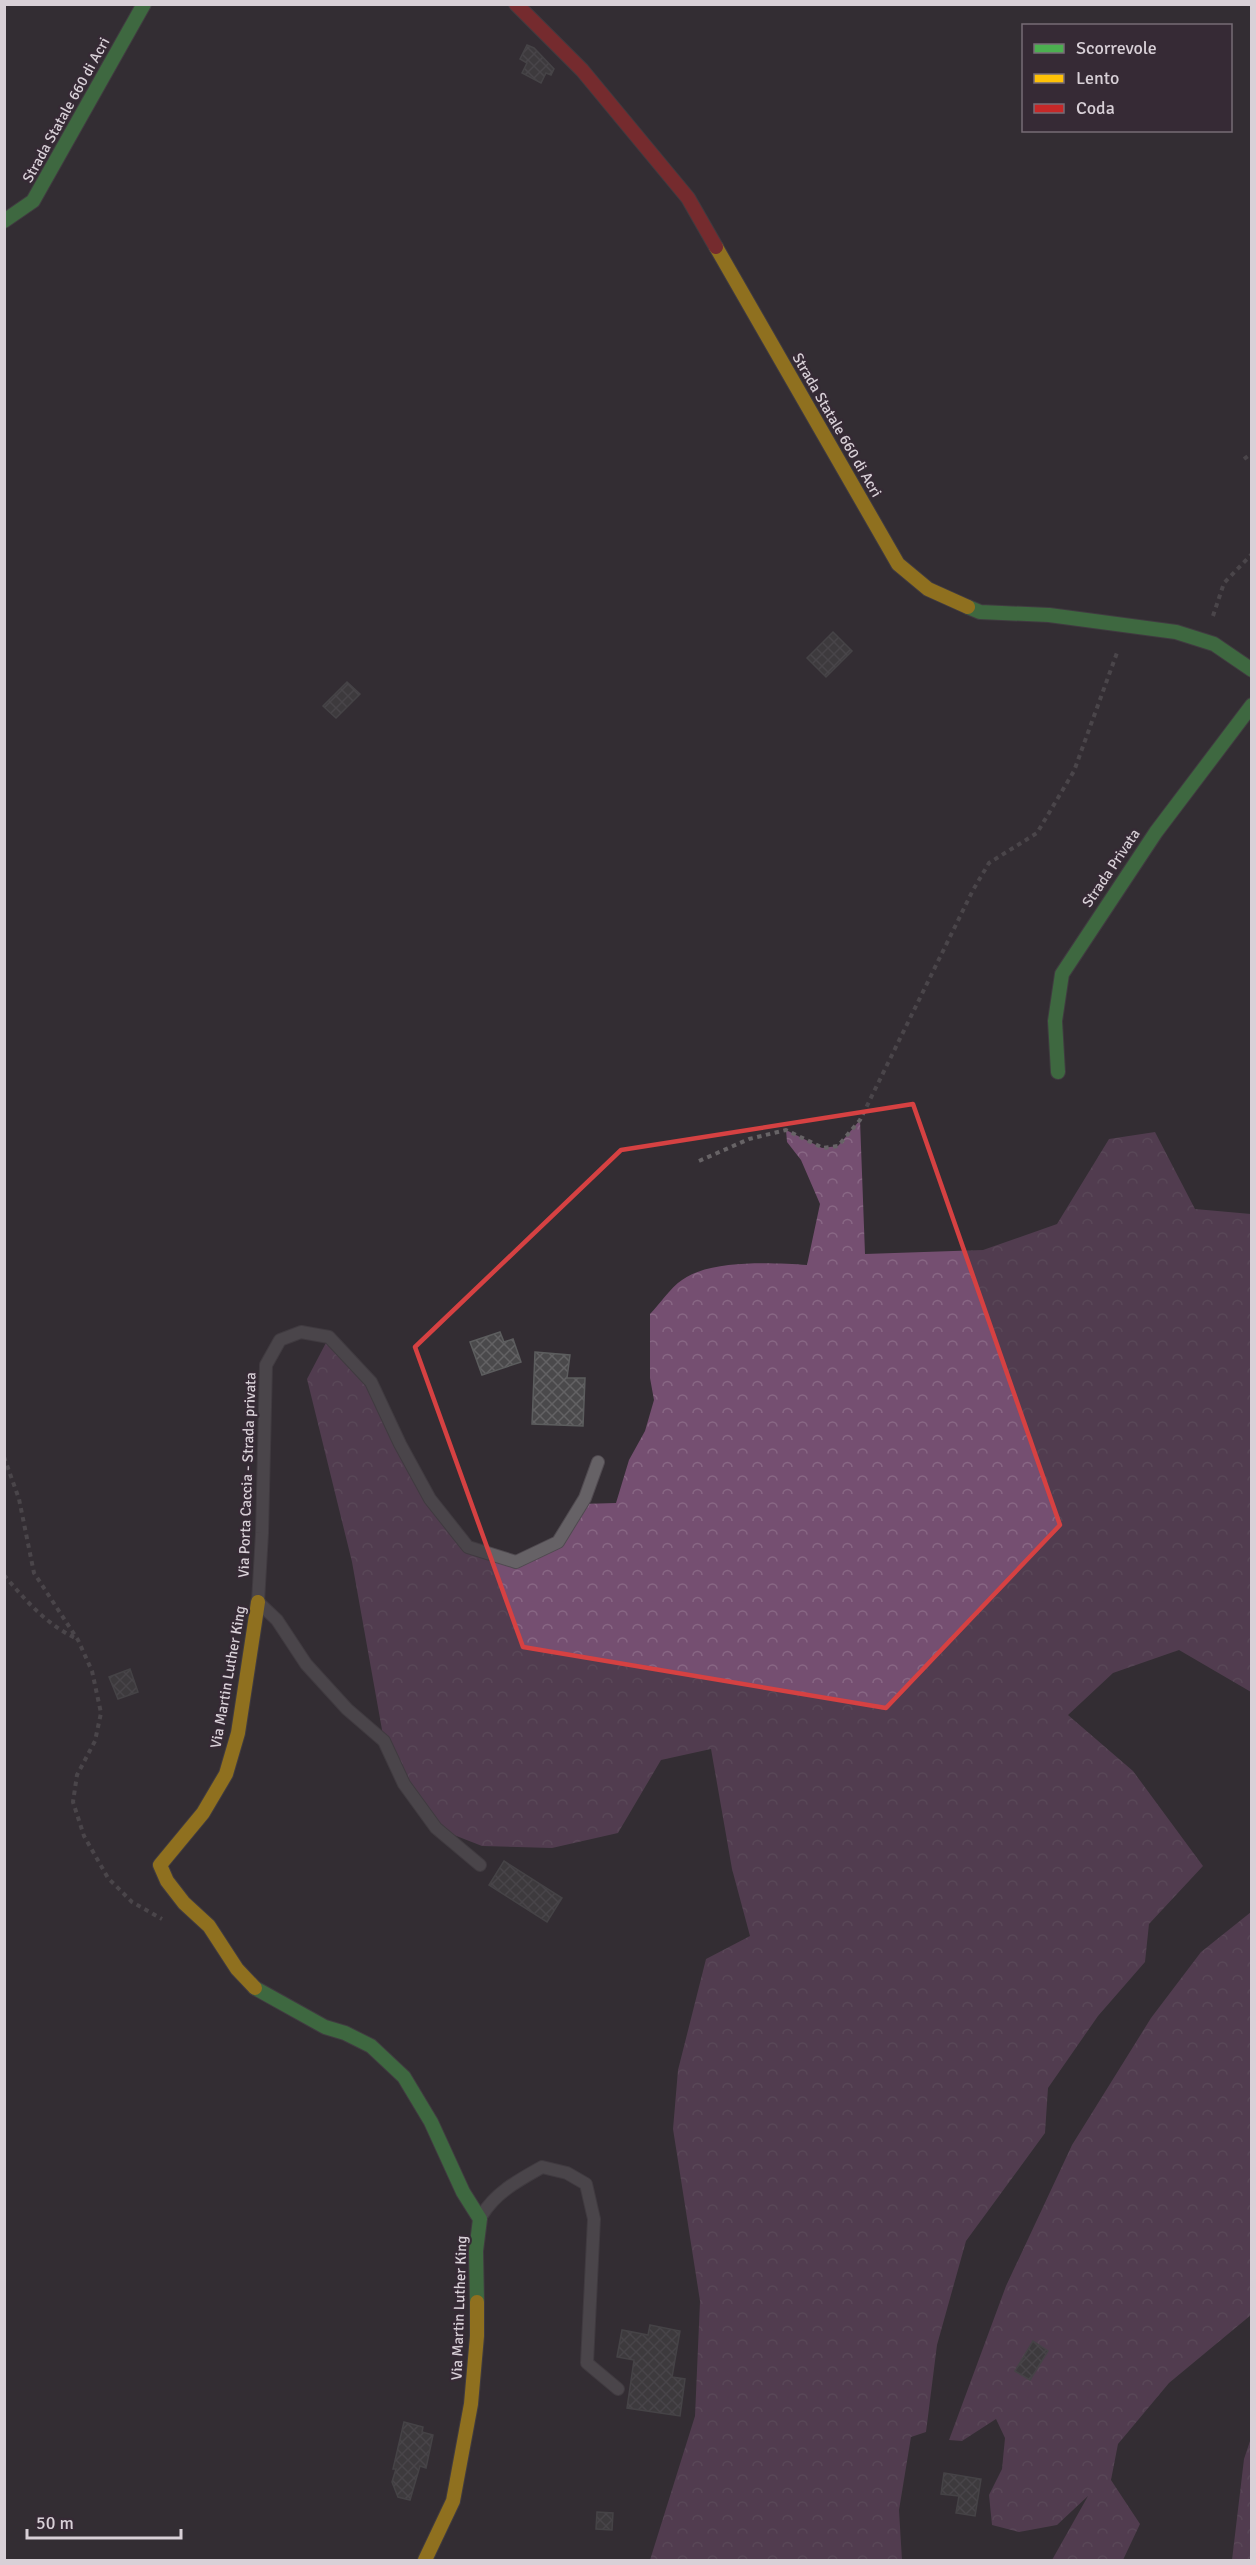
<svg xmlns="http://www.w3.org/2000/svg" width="1256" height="2565" viewBox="0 0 1256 2565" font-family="Signika,sans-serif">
  <defs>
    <pattern id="forest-crowns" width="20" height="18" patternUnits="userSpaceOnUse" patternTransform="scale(1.5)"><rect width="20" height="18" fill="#754f71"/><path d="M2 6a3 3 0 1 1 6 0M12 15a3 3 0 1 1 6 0" fill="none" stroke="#886784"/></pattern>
    <pattern id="building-cross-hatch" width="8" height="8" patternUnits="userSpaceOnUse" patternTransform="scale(1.5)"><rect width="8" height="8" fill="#4a494b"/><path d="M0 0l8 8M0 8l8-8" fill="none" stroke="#636264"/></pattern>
  </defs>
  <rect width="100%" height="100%" fill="#332d33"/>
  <path fill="url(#forest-crowns)" d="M 860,1120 L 865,1254 L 983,1250 L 1057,1224 L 1109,1139 L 1155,1132 L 1195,1209 L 1251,1214 L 1251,1692 L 1179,1650 L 1113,1673 L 1068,1715 L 1133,1771 L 1203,1866 L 1149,1924 L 1145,1962 L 1098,2016 L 1048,2088 L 1045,2133 L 966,2241 L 937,2345 L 926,2432 L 911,2437 L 899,2510 L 902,2560 L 650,2560 L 695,2416 L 700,2301 L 673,2129 L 678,2070 L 706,1959 L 750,1936 L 732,1869 L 711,1749 L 661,1760 L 618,1833 L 552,1848 L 482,1846 L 436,1828 L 384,1741 L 352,1562 L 307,1379 L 329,1337 L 371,1382 L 400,1444 L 468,1547 L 516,1562 L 558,1542 L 581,1504 L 616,1503 L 629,1460 L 645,1431 L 654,1400 L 650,1378 L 650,1314 C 660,1304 670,1288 682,1280 C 711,1259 773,1263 807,1265 L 820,1204 L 801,1160 L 787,1142 L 786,1130 L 822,1148 L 838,1146 Z
    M 1251,1912 L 1251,2315 L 1169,2383 L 1118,2444 L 1111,2480 L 1140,2524 L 1123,2560 L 1052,2560 L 1088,2496 L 1057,2525 L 1019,2532 L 992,2525 L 989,2495 L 1002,2469 L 1005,2438 L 996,2419 L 962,2441 L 949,2440 L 1006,2286 L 1072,2145 L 1151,2018 L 1201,1952 Z
    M 1251,2438 L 1251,2560 L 1232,2560 L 1244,2459 Z"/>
  <path fill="url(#building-cross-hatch)" stroke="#5c5d5e" stroke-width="1.5" d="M 527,45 L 534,48 L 554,69 L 551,75 L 546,73 L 541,83 L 522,73 L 527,63 L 520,59 Z
    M 833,632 L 852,651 L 826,677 L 807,658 Z
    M 347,682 L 360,694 L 336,718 L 323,706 Z
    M 500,1332 L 504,1342 L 513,1339 L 521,1362 L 482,1375 L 470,1342 Z
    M 535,1352 L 570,1355 L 567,1378 L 585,1378 L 583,1426 L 532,1424 Z
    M 130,1669 L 138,1692 L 118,1699 L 109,1677 Z
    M 504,1861 L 562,1898 L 547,1922 L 489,1885 Z
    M 650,2325 L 680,2331 L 672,2377 L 685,2379 L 680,2416 L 627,2408 L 634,2360 L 617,2357 L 622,2330 L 648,2335 Z
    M 1033,2341 L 1048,2351 L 1030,2380 L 1015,2371 Z
    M 404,2422 L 423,2427 L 422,2432 L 433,2435 L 426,2468 L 420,2466 L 410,2500 L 398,2497 L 392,2482 L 396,2469 L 393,2469 Z
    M 944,2473 L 981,2479 L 975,2516 L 956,2513 L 959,2496 L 941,2494 Z
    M 597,2512 L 613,2513 L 612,2530 L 596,2529 Z"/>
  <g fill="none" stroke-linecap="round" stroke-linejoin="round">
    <defs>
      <path id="lane" d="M 480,1865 L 436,1828 L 404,1784 L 384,1741 L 347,1709 L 306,1664 L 277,1620 L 258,1602 L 262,1533 L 266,1365 L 280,1340 L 301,1332 L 329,1337 L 371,1382 L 400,1444 L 430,1499 L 468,1547 L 516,1562 L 558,1542 L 585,1498 L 598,1462
        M 482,2215 C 496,2192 519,2180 542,2167 L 567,2173 L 586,2184 L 594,2219 L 587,2363 L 618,2389"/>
      <path id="fast" d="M 4,221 L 33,201 L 144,4
        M 968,607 L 980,612 L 1049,615 L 1176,632 L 1214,644 L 1252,670
        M 1058,1072 L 1055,1021 L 1062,974 L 1156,832 L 1252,705
        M 255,1988 L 325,2027 L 345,2033 L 371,2046 L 404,2077 L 431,2122 L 463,2192 L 480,2219 L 476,2251 L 477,2302"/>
      <path id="slow" d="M 716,247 L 898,564 L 928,589 L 968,607
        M 255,1988 L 237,1969 L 209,1926 L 184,1903 L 167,1881 L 160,1865 L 203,1813 L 226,1774 L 238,1733 L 258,1602
        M 425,2560 L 453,2501 L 471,2404 L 477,2336 L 477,2302"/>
      <path id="jam" d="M 516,4 L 582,70 L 688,198 L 716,247"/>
    </defs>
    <use href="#lane" stroke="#504a50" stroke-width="14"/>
    <use href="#fast" stroke="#504a50" stroke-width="16"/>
    <use href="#slow" stroke="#504a50" stroke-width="16"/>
    <use href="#jam" stroke="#504a50" stroke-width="16"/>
    <path stroke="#676366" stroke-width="4" stroke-dasharray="4.5 4.5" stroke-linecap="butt" d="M 1244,459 L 1252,453
      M 1213,616 L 1224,583 L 1252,554
      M 699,1161 L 749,1139 L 786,1130 L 823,1148 L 838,1146 L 860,1120 L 973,890 L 989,863 L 1037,833 L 1074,771 L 1118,650
      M 4,1457 L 19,1499 L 34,1573 L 78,1640 L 92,1671 L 101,1713 L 95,1741 L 77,1775 L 73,1802 L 84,1836 L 108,1878 L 132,1902 L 162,1919
      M 4,1575 C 26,1601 46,1624 77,1639"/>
    <use href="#lane" stroke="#666266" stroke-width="12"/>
    <use href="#fast" stroke="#4caf50" stroke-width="14"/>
    <use href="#slow" stroke="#ffc107" stroke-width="14"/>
    <use href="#jam" stroke="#c62828" stroke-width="14"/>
  </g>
  <path d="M0 0H1256V2565H0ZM 913,1104 L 1060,1525 L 886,1708 L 523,1647 L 415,1347 L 621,1150 Z" fill="#332d33" fill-opacity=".55" fill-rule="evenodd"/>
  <path fill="none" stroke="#d64142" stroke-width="4.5" stroke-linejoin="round" d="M 913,1104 L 1060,1525 L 886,1708 L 523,1647 L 415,1347 L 621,1150 Z"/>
  <g text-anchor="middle" stroke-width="4.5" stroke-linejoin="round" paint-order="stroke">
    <g font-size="15" fill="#d8d0d7" stroke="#362a35">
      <text transform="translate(66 110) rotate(-61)" y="5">Strada Statale 660 di Acri</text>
      <text transform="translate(837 425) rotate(60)" y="5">Strada Statale 660 di Acri</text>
      <text transform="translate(1111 868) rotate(-56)" y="5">Strada Privata</text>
      <text transform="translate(247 1475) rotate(-88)" y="5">Via Porta Caccia - Strada privata</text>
      <text transform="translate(228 1677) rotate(-80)" y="5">Via Martin Luther King</text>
      <text transform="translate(459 2308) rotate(-88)" y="5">Via Martin Luther King</text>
    </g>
  </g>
  <rect width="1256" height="2565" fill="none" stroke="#d8d0d7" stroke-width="12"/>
  <rect x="1022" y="24" width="210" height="108" fill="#362a35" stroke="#776c76" stroke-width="1.5"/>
  <rect x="1034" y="44" width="30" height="9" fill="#4caf50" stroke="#776c76" stroke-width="1.5"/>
  <text x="1076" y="54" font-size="18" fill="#d8d0d7">Scorrevole</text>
  <rect x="1034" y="74" width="30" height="9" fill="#ffc107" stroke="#776c76" stroke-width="1.5"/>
  <text x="1076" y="84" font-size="18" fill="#d8d0d7">Lento</text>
  <rect x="1034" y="104" width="30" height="9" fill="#c62828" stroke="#776c76" stroke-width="1.5"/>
  <text x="1076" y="114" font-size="18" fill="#d8d0d7">Coda</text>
  <path d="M27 2529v9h154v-9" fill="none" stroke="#d8d0d7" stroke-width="3"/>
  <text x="36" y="2529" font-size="18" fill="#d8d0d7" stroke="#362a35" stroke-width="4.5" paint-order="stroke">50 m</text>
</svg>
